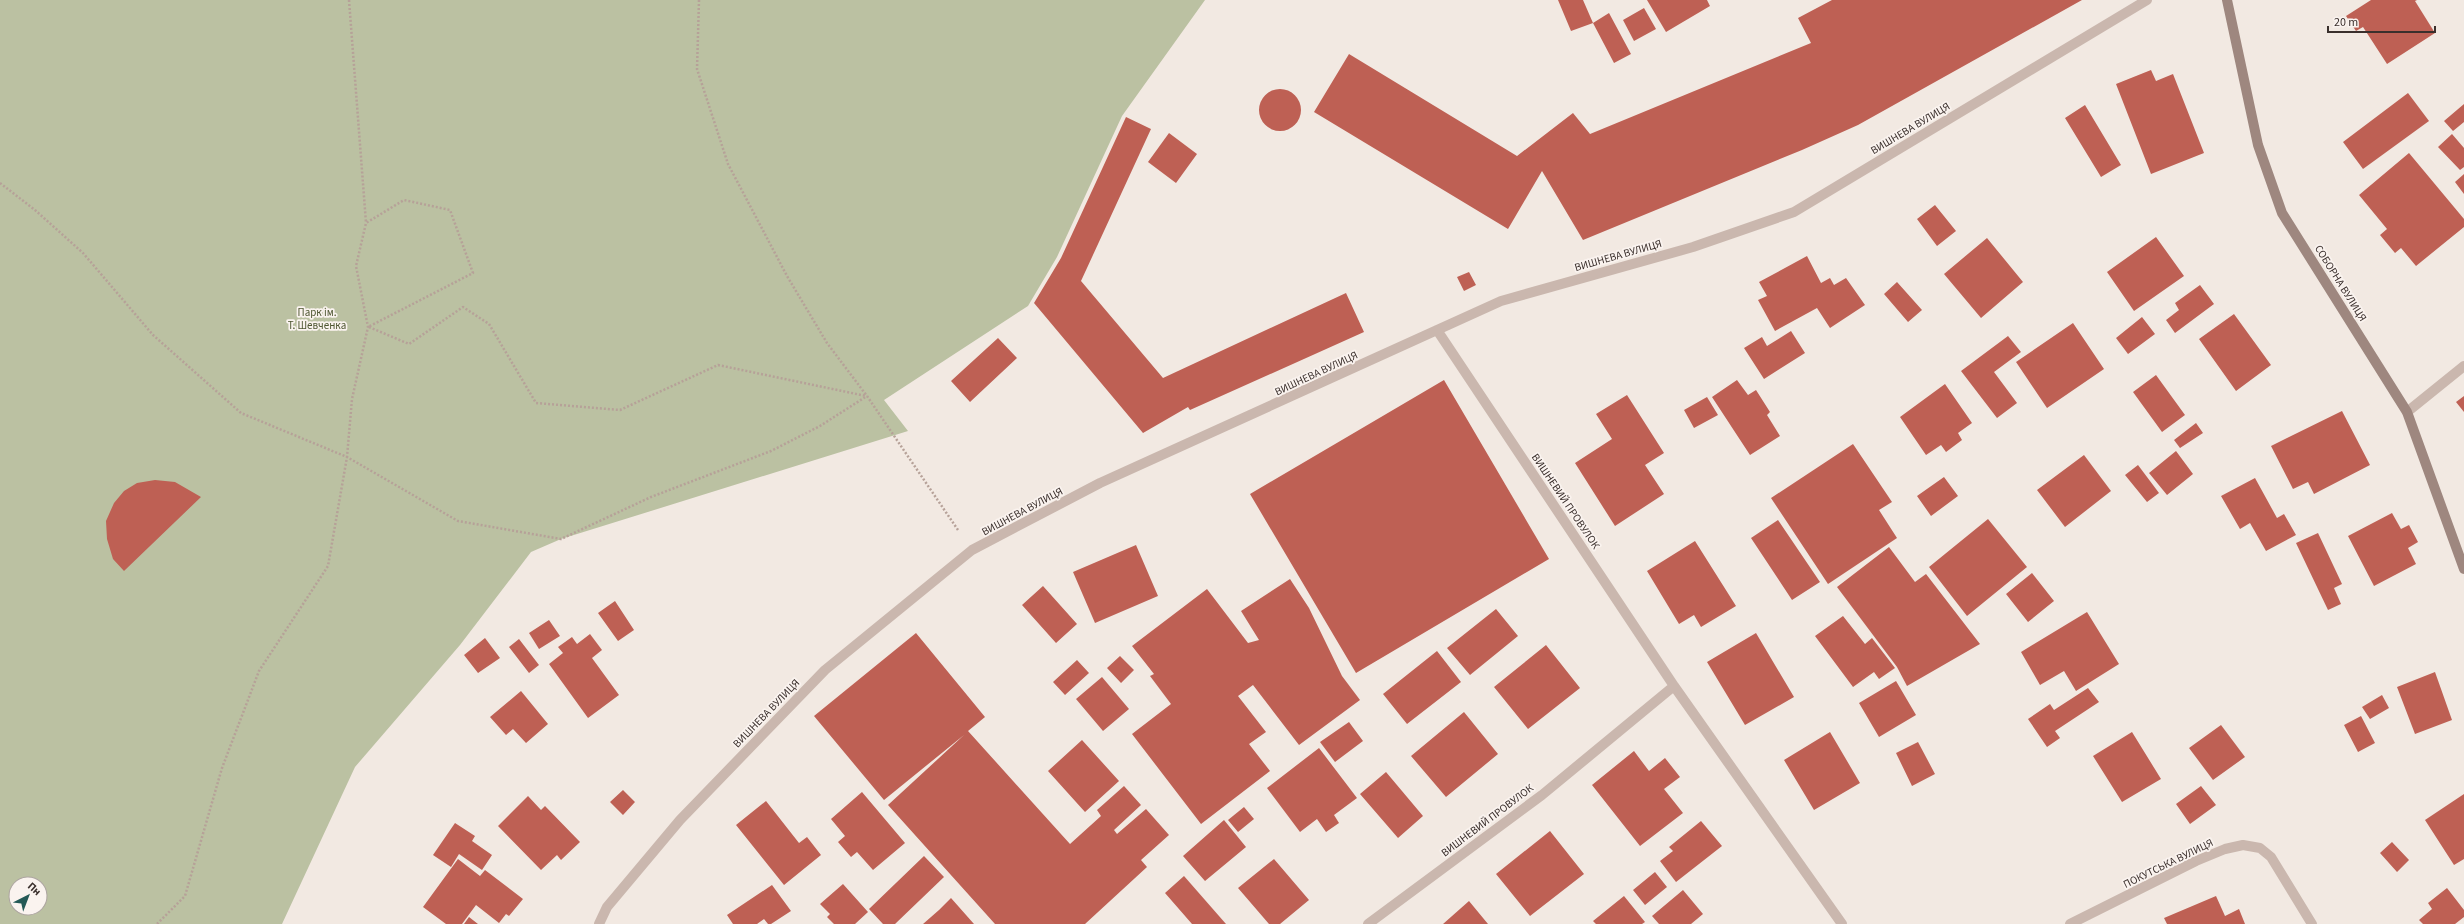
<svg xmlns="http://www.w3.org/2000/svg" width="2464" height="924" viewBox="0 0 2464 924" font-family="'Source Sans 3',sans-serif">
  <rect width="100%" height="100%" fill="#f2e9e2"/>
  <path fill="#bbc1a2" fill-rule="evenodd" d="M 0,0 L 1205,0 L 1122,116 L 1057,257 L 1028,306 L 884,400 L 908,431 L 561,539 L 531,552 L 460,645 L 355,767 L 282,924 L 0,924 ZM 16,884 L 40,884 L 40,908 L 16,908 Z"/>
  <path fill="#be6054" d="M 1558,0 L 1583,0 L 1593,23 L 1571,31 Z
    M 1647,0 L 1707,0 L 1710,6 L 1666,32 Z
    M 1832,0 L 2082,0 L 1858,125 L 1802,150 L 1583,240 L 1542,171 L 1508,229 L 1314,112 L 1349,54 L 1517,156 L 1573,113 L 1590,134 L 1811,43 L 1798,18 Z
    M 2371,0 L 2417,0 L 2415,1 L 2435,33 L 2387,64 L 2363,27 L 2356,31 L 2346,16 Z
    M 1644,8 L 1656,29 L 1634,41 L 1623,20 Z
    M 1609,13 L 1631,54 L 1614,63 L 1593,23 Z
    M 2151,70 L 2156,81 L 2173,74 L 2204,153 L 2151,174 L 2116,84 Z
    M1259 110a21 21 0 1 1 42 0a21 21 0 1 1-42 0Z
    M 2408,93 L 2429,121 L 2363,169 L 2343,142 Z
    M 2464,104 L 2464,122 L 2453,131 L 2444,121 Z
    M 2085,105 L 2121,165 L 2101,177 L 2065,118 Z
    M 1126,117 L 1151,129 L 1081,281 L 1163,378 L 1346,293 L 1364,332 L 1190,410 L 1188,407 L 1143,433 L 1034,303 L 1061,258 Z
    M 1169,133 L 1197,154 L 1176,183 L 1148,162 Z
    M 2452,134 L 2464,148 L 2464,167 L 2460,170 L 2438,147 Z
    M 2409,153 L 2464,219 L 2464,227 L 2416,266 L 2401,248 L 2395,253 L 2380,235 L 2387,229 L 2359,195 Z
    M 2464,174 L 2464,194 L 2455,182 Z
    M 1935,205 L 1956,231 L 1937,246 L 1917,219 Z
    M 2156,237 L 2184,276 L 2134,311 L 2107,272 Z
    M 1987,238 L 2023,282 L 1981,318 L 1944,274 Z
    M 1807,256 L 1821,283 L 1830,278 L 1834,285 L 1846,278 L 1865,305 L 1830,328 L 1817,308 L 1775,331 L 1758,300 L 1767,296 L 1759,282 Z
    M 1469,272 L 1476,285 L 1464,291 L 1457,277 Z
    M 1897,282 L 1922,310 L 1908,322 L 1884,294 Z
    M 2200,285 L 2214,304 L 2175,333 L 2166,320 L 2179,310 L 2175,303 Z
    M 2234,314 L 2271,365 L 2236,391 L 2199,339 Z
    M 2142,317 L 2155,334 L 2128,354 L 2116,338 Z
    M 2073,323 L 2104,369 L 2047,408 L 2016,362 Z
    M 1791,331 L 1805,353 L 1764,379 L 1744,348 L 1762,337 L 1767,346 Z
    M 2008,336 L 2021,352 L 1994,372 L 2017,403 L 1997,418 L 1961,371 Z
    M 998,338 L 1017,358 L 970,402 L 951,381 Z
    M 2156,375 L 2185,415 L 2162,432 L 2133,392 Z
    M 1444,380 L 1549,559 L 1356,673 L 1250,494 Z
    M 1737,380 L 1748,395 L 1756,390 L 1770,412 L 1767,415 L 1780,436 L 1750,455 L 1712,397 Z
    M 1945,384 L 1972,423 L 1958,433 L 1962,440 L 1946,452 L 1941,445 L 1926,455 L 1900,417 Z
    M 1627,395 L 1664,453 L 1645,465 L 1664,494 L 1615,526 L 1575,463 L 1612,439 L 1596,414 Z
    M 2464,396 L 2464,412 L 2456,402 Z
    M 1707,397 L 1718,415 L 1694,428 L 1684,410 Z
    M 2342,411 L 2370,465 L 2314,494 L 2308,482 L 2293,489 L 2271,446 Z
    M 2196,423 L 2203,433 L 2180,448 L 2174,440 Z
    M 1853,444 L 1892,502 L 1879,510 L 1897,538 L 1828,584 L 1771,498 Z
    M 2176,451 L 2193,474 L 2167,495 L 2149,473 Z
    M 2084,455 L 2111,491 L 2065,527 L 2037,490 Z
    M 2138,465 L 2159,493 L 2147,502 L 2125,475 Z
    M 1944,477 L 1958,496 L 1931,516 L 1917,496 Z
    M 2255,478 L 2277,518 L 2284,514 L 2296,535 L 2266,551 L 2250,523 L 2240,529 L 2221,496 Z
    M 155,480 L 175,482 L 201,497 L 124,571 L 113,559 L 107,539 L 106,521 L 114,503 L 124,491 L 137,483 Z
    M 2392,513 L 2401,529 L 2409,525 L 2418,542 L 2408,548 L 2416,564 L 2374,586 L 2348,536 Z
    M 1988,519 L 2027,567 L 1967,616 L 1929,567 Z
    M 1778,520 L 1820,582 L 1792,600 L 1751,538 Z
    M 2318,533 L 2342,584 L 2334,588 L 2341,604 L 2328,610 L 2296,543 Z
    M 1695,541 L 1736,606 L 1701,627 L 1694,615 L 1679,624 L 1647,571 Z
    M 1136,545 L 1158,596 L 1095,623 L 1073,572 Z
    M 1889,547 L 1915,582 L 1926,574 L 1980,644 L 1907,686 L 1897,667 L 1837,587 Z
    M 2032,573 L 2054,601 L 2028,622 L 2006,594 Z
    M 1290,579 L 1309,608 L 1342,676 L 1360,700 L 1299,745 L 1253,685 L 1238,696 L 1266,732 L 1249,744 L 1270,771 L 1201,824 L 1132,734 L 1171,704 L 1150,676 L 1154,674 L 1132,646 L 1207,589 L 1248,643 L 1259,640 L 1241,611 Z
    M 1043,586 L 1077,624 L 1056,643 L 1022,605 Z
    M 615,601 L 634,630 L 618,641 L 598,613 Z
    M 1496,609 L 1518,636 L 1470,675 L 1447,648 Z
    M 2087,612 L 2119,664 L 2076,691 L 2064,671 L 2040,685 L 2021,652 Z
    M 1843,616 L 1865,644 L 1872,638 L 1895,668 L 1879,679 L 1874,672 L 1853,687 L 1815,636 Z
    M 549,620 L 560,636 L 539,649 L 529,633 Z
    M 916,633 L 985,717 L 968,731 L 1070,844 L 1101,816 L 1097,810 L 1124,786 L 1141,805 L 1114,830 L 1117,834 L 1146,809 L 1169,835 L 1141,860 L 1147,867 L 1085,924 L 995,924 L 888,805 L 964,735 L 884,800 L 814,716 Z
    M 1756,633 L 1794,697 L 1745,725 L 1707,662 Z
    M 590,634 L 602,650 L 592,658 L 619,695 L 588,718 L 549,664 L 563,653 L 558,647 L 572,637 L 577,644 Z
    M 485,638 L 500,658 L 478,673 L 464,655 Z
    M 519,639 L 539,665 L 529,673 L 509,647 Z
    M 1546,645 L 1580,688 L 1528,729 L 1494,687 Z
    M 1437,651 L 1461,682 L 1407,724 L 1383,694 Z
    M 1120,656 L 1134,670 L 1121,683 L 1107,668 Z
    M 1077,660 L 1089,673 L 1065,695 L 1053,682 Z
    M 2435,672 L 2452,720 L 2415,734 L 2397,687 Z
    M 1102,677 L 1129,709 L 1103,731 L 1076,699 Z
    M 1896,681 L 1916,715 L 1879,737 L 1859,703 Z
    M 2088,688 L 2099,702 L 2055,731 L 2060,738 L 2047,747 L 2028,719 L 2050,704 L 2054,710 Z
    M 521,691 L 548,724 L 526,743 L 513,729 L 506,735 L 490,717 Z
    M 2382,695 L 2389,708 L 2370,719 L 2362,707 Z
    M 1464,712 L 1498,754 L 1446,797 L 1411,756 Z
    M 2361,716 L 2375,743 L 2358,752 L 2344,725 Z
    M 1349,722 L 1363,741 L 1335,762 L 1320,742 Z
    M 2221,725 L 2245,757 L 2213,780 L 2189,748 Z
    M 1830,732 L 1860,783 L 1814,810 L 1784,760 Z
    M 2132,732 L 2161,779 L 2122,802 L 2093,756 Z
    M 1082,740 L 1119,781 L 1085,812 L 1048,771 Z
    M 1918,742 L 1935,774 L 1912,786 L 1896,753 Z
    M 1319,748 L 1357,798 L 1334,815 L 1339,823 L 1326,832 L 1317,819 L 1300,832 L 1267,788 Z
    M 1634,751 L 1649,771 L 1665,758 L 1680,777 L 1664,789 L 1683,813 L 1640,846 L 1592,785 Z
    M 1386,772 L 1423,816 L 1398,838 L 1360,794 Z
    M 2201,786 L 2216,805 L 2190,824 L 2176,804 Z
    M 623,790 L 635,802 L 623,815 L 610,802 Z
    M 862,792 L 905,843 L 873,870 L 857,852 L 851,857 L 838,842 L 845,836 L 831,819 Z
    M 2464,794 L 2464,859 L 2454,865 L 2425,820 Z
    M 528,796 L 541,810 L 545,806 L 580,842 L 561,860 L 557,855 L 541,870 L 498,826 Z
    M 766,801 L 799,843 L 807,837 L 821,855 L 784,885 L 736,825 Z
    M 1244,807 L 1254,819 L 1238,832 L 1228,820 Z
    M 1224,820 L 1246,847 L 1205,881 L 1183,856 Z
    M 1701,821 L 1722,846 L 1676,882 L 1660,861 L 1673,851 L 1669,847 Z
    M 455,823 L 475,836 L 472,841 L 492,855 L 482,870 L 459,854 L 451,867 L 433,855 Z
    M 1550,831 L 1584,874 L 1530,916 L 1496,874 Z
    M 2392,842 L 2409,860 L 2397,872 L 2380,853 Z
    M 924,856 L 944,877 L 895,924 L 883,924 L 869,909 Z
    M 458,859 L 480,876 L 485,870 L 523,899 L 509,916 L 506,914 L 499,923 L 476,905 L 462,924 L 446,924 L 423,907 Z
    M 1274,859 L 1309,900 L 1280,924 L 1269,924 L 1238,888 Z
    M 1655,872 L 1667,887 L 1645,905 L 1633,890 Z
    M 1184,876 L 1226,924 L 1192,924 L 1165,893 Z
    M 843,884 L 868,912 L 855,924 L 834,924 L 827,917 L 830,914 L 820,904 Z
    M 772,885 L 791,911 L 771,924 L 768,924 L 764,919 L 757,924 L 733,924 L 727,915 Z
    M 2447,888 L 2464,910 L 2464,917 L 2455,924 L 2423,924 L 2419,920 L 2432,909 L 2428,903 Z
    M 1683,890 L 1703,914 L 1691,924 L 1659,924 L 1652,916 Z
    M 1624,896 L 1645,922 L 1642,924 L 1596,924 L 1593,921 Z
    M 2216,896 L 2225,916 L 2239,909 L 2245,924 L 2167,924 L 2164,918 Z
    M 951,898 L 974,924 L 923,924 L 939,910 Z
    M 1469,901 L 1488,924 L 1443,924 Z
    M 469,917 L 478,924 L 464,924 Z"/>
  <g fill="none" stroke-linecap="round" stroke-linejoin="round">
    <path stroke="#b6a198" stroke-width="2.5" stroke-dasharray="2 2" stroke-linecap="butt" d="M 349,0 L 366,223
      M 699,0 L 697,69 L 728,164 L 787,276 L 827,343 L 867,396 L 958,530
      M 0,183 L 35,210 L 83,253 L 153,335 L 241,413 L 347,457 L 352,399 L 368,327 L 356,266 L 366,223 L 404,200 L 450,210 L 473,273 L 368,327
      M 369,327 L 409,344 L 463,307 L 489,324 L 536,403 L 620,410 L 718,365 L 866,396
      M 157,924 L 185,896 L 222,768 L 259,671 L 328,566 L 347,457 L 458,521 L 561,539 L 651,497 L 771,451 L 820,426 L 867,396"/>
    <path stroke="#cab7ae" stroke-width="10" d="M 1437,330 L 1674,686 L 1842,924
      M 2407,412 L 2464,366
      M 599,924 L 607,907 L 680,820 L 825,670 L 972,550 L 1100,483 L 1501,301 L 1693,247 L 1794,212 L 2147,0
      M 1368,924 L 1542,795 L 1674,686
      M 2070,924 L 2196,861 L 2225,849 L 2243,845 L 2260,848 L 2271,857 L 2312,924"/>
    <path stroke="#9e877f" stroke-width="10" d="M 2227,0 L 2258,145 L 2282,213 L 2407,412 L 2464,569"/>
  </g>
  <g text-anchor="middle" stroke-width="3.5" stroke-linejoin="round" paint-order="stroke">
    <g font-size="11" fill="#3a2f2c" stroke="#faf3ef">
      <text transform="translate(1910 128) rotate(-31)" y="4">ВИШНЕВА ВУЛИЦЯ</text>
      <text transform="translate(1618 255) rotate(-16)" y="4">ВИШНЕВА ВУЛИЦЯ</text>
      <text transform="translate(2341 283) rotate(58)" y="4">СОБОРНА ВУЛИЦЯ</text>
      <text transform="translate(1316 373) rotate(-25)" y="4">ВИШНЕВА ВУЛИЦЯ</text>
      <text transform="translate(1566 501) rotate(56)" y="4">ВИШНЕВИЙ ПРОВУЛОК</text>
      <text transform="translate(1022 511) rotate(-28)" y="4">ВИШНЕВА ВУЛИЦЯ</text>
      <text transform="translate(766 713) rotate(-46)" y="4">ВИШНЕВА ВУЛИЦЯ</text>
      <text transform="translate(1487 820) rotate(-37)" y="4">ВИШНЕВИЙ ПРОВУЛОК</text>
      <text transform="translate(2168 863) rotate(-26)" y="4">ПОКУТСЬКА ВУЛИЦЯ</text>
    </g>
    <g font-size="11" fill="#4e5631" stroke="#faf3ef">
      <text x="317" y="316">Парк ім.<tspan x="317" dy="13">Т. Шевченка</tspan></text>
    </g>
  </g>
  <g transform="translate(28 896) rotate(42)"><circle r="19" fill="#faf3ef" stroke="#ada5a1"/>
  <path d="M0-3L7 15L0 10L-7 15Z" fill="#245956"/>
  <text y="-6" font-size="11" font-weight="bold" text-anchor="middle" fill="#3a2f2c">Пн</text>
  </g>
  <path d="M2328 26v6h107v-6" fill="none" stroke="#3a2f2c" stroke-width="2"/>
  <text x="2334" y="26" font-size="12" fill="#3a2f2c" stroke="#faf3ef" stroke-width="3" paint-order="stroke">20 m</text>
</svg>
